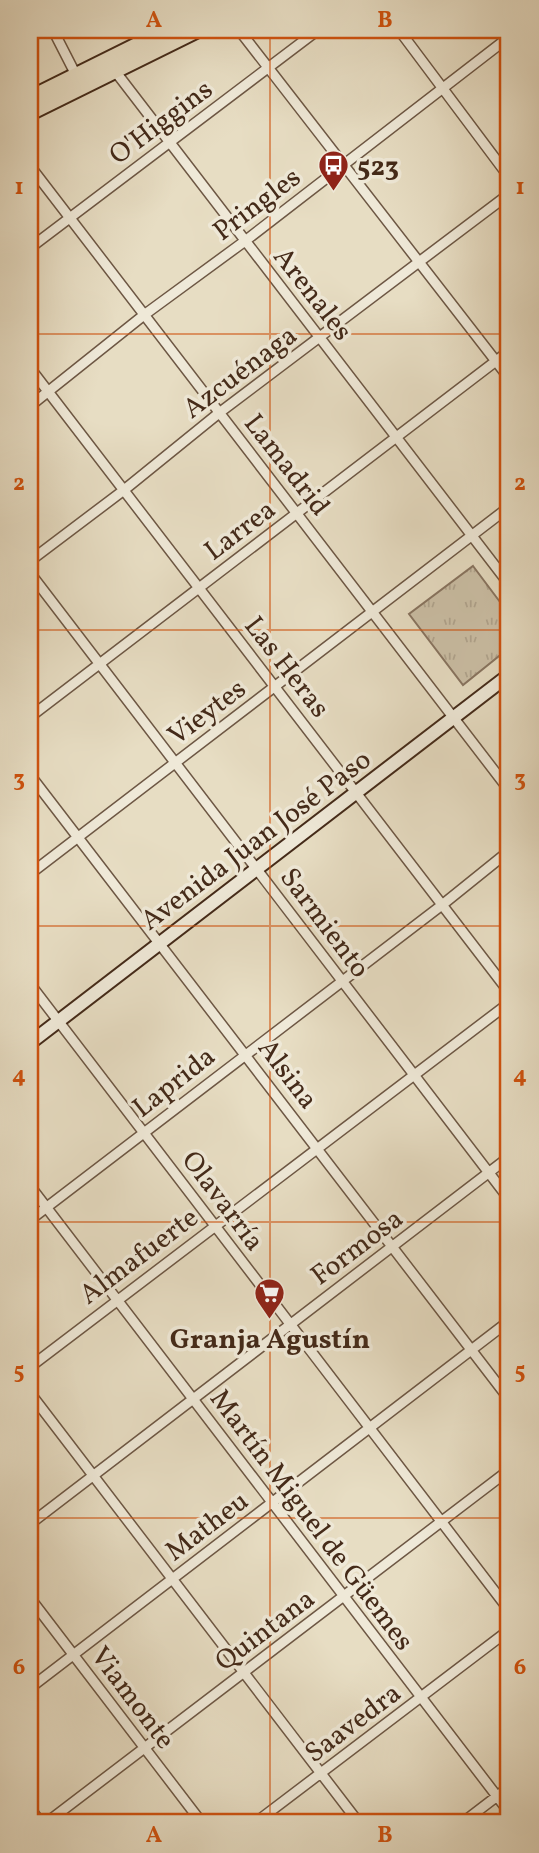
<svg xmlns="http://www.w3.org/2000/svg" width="539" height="1853" viewBox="0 0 539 1853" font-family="Vollkorn,serif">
  <defs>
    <pattern id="grass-tufts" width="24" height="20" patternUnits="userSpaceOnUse" patternTransform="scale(1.75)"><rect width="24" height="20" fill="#cbbfa6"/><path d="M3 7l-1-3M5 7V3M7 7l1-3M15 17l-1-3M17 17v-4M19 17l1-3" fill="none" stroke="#b0a48e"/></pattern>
  </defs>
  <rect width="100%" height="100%" fill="#e7ddc3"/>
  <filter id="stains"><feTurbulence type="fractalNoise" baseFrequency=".00286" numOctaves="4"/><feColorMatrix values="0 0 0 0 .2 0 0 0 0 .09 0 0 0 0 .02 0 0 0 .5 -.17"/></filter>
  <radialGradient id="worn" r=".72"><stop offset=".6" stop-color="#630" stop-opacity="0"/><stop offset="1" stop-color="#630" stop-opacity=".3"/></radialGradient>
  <path fill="url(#grass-tufts)" stroke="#887460" stroke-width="2" d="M 473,566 L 509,614 L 509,648 L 463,685 L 409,614 Z"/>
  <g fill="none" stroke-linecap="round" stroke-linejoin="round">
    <defs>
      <path id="minor" d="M 53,30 L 76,75 L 78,74
        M 239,30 L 509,378
        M 399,30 L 509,177
        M 113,71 L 115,71 L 509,584
        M 30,166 L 509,790
        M 30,248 L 318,30
        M 30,368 L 509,992
        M 30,406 L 144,315 L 245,241 L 509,37
        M 30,561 L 124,490 L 219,413 L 509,194
        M 30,573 L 509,1199
        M 30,717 L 509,351
        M 30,775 L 509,1399
        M 30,874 L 509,507
        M 30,984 L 509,1610
        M 30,1186 L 509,1812
        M 30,1220 L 442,905 L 509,851
        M 30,1367 L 509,1003
        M 30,1393 L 359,1823
        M 30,1524 L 509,1157
        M 30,1598 L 202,1823
        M 30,1688 L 509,1321
        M 30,1808 L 41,1823
        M 46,1823 L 509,1470
        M 255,1823 L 509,1630
        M 462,1823 L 509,1787"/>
      <path id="secondary" d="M 30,1043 L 509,675"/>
      <path id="primary" d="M 30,98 L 167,30
        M 30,113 L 198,30"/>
    </defs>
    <use href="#minor" stroke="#6d5744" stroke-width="12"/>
    <use href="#secondary" stroke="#442a19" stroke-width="16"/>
    <use href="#primary" stroke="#442a19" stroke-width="18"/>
    <use href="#minor" stroke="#efe9d8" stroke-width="9"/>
    <use href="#secondary" stroke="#efe9d8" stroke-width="12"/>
    <use href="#primary" stroke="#e7ddc3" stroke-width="14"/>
  </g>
  <path fill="none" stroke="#cf520e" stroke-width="2" stroke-opacity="0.55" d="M 270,30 L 270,1823M 30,334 L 509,334M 30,630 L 509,630M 30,926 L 509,926M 30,1222 L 509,1222M 30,1518 L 509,1518"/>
  <defs>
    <symbol id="bus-pin" viewBox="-11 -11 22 30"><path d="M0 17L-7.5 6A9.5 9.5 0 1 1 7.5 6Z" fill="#8f2418" stroke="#efe9d8"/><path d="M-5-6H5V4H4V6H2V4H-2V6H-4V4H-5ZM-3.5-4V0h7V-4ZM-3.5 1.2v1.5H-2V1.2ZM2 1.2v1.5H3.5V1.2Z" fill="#fff"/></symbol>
    <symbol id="supermarket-pin" viewBox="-11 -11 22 30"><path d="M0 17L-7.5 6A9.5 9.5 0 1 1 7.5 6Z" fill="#8f2418" stroke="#efe9d8"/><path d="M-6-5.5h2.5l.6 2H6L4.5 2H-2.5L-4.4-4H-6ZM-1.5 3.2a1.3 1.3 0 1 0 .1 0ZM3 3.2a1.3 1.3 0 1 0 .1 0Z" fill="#fff"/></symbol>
  </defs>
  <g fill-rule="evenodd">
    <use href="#bus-pin" x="316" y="148" width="35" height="47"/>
    <use href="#supermarket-pin" x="252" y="1276" width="35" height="47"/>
  </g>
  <g text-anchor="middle" stroke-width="7" stroke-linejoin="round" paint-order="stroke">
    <g font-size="28" fill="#442a19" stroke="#efe9d8">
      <text transform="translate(160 121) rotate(-37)" y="10">O'Higgins</text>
      <text transform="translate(256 203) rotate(-37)" y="10">Pringles</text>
      <text transform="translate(314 293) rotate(52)" y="10">Arenales</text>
      <text transform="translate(239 371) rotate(-37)" y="10">Azcuénaga</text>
      <text transform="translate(288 464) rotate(52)" y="10">Lamadrid</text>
      <text transform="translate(239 529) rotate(-37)" y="10">Larrea</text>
      <text transform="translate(288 666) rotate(52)" y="10">Las Heras</text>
      <text transform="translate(206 711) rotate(-37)" y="10">Vieytes</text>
      <text transform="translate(255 839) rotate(-37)" y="10">Avenida Juan José Paso</text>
      <text transform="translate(326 922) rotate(53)" y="10">Sarmiento</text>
      <text transform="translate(289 1073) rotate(53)" y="10">Alsina</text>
      <text transform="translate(173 1081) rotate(-38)" y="10">Laprida</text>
      <text transform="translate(224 1200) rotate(53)" y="10">Olavarría</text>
      <text transform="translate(356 1246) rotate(-37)" y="10">Formosa</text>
      <text transform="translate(138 1255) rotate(-37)" y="10">Almafuerte</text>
      <text transform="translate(313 1519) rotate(53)" y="10">Martín Miguel de Güemes</text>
      <text transform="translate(206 1525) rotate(-37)" y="10">Matheu</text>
      <text transform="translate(264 1629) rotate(-37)" y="10">Quintana</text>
      <text transform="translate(134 1697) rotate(53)" y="10">Viamonte</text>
      <text transform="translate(352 1722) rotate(-37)" y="10">Saavedra</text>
    </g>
    <g font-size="28" font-weight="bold" fill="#442a19" stroke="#efe9d8" text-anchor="start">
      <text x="357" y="175">523</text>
      <text x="270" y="1348" text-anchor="middle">Granja Agustín</text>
    </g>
  </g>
  <rect width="539" height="1853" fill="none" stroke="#e7ddc3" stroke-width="77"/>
  <rect x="38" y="38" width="462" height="1776" fill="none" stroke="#cf520e" stroke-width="2.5"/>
  <g font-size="23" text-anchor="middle" font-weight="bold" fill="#cf520e">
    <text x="154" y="27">A</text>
    <text x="385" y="27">B</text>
    <text x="19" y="194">1</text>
    <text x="520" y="194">1</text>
    <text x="19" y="490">2</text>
    <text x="520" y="490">2</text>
    <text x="19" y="786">3</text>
    <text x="520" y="786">3</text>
    <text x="19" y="1082">4</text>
    <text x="520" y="1082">4</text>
    <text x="19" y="1378">5</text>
    <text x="520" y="1378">5</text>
    <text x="19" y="1674">6</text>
    <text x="520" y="1674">6</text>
    <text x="154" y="1842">A</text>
    <text x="385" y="1842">B</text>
  </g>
  <rect width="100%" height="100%" filter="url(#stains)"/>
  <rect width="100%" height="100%" fill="url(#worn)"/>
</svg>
